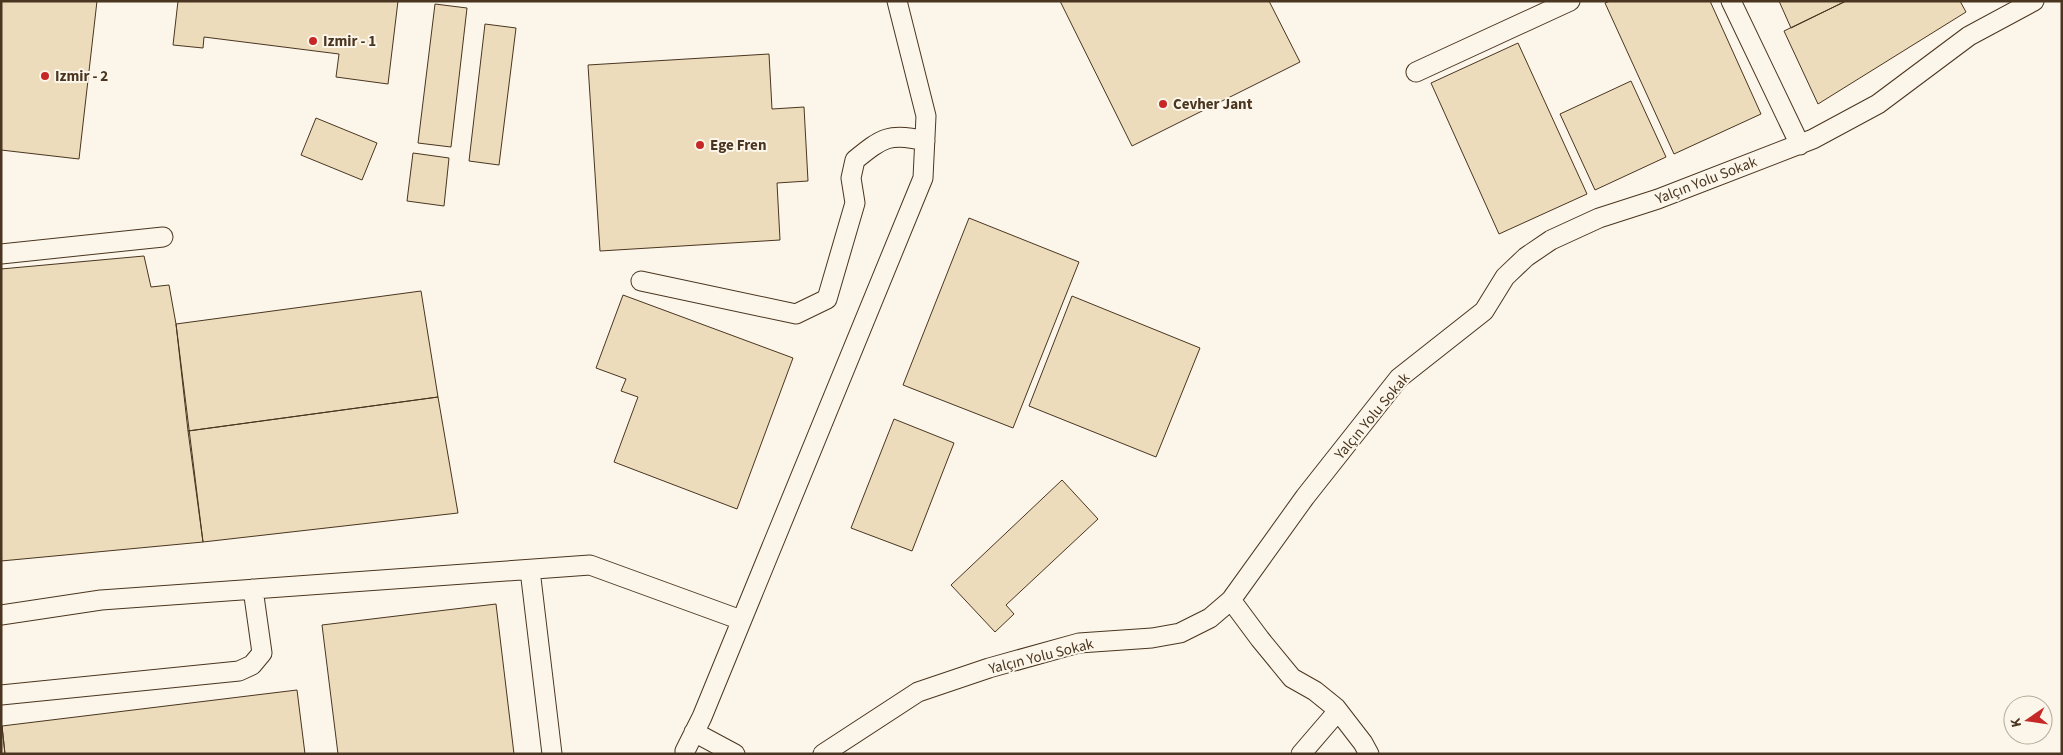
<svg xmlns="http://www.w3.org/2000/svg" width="2063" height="755" viewBox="0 0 2063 755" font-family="'Source Sans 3',sans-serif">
  <rect width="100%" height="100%" fill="#fbf6e9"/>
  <path fill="#ecdcbc" stroke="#4a3520" d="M 1,1 L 97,1 L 79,159 L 1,150 Z
    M 178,1 L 398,1 L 388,84 L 336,77 L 339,54 L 204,37 L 203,48 L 173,45 Z
    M 1060,1 L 1269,1 L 1300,62 L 1132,146 Z
    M 1610,1 L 1710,1 L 1761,114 L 1674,154 L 1605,3 Z
    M 1779,1 L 1846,1 L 1791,28 Z
    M 1846,1 L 1960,1 L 1966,12 L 1818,104 L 1784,31 Z
    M 435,4 L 467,8 L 451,147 L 418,143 Z
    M 485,24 L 516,28 L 499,165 L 469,161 Z
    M 1518,43 L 1587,194 L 1499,234 L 1431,83 Z
    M 769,54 L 772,109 L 804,107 L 808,181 L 777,183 L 780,240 L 600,251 L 588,65 Z
    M 1631,81 L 1666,157 L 1595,190 L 1560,114 Z
    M 316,118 L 377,143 L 362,180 L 301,155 Z
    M 413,153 L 449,158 L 444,206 L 407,201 Z
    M 969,218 L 1079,262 L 1013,428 L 903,385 Z
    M 144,256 L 151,287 L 169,285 L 176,324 L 203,542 L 1,561 L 1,269 Z
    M 421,291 L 438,397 L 188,431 L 176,324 Z
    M 623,295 L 793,358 L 737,509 L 614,462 L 638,397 L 621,391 L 626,379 L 596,368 Z
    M 1072,296 L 1200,348 L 1156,457 L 1029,406 Z
    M 438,397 L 458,513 L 203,542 L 188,431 Z
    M 894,419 L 954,443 L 912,551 L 851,528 Z
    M 1062,480 L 1098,519 L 1006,605 L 1014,614 L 995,632 L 951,585 Z
    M 496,604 L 514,754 L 338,754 L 322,625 Z
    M 297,690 L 305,754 L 5,754 L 2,726 Z
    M 2,726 L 5,754 L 1,754 Z"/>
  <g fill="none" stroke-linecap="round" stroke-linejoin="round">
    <defs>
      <path id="minor" d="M 1731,1 L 1800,145
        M 1416,72 L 1570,1
        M 1,254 L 163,237
        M 641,281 L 796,314 L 827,299 L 855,203 L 851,178 L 855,160 C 882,138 890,132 925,141
        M 530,570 L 552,754
        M 1231,600 L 1260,639 L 1292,678 L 1315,691 L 1336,708 L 1363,743 L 1369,754
        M 1,615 L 101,600 L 590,565 L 741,620
        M 1,695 L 239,671 L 252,665 L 262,653 L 253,589
        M 694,732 L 735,754
        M 685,751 L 702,717 L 923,178 L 926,116 L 897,1
        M 823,754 L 918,692 L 989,668 L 1079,643 L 1152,638 L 1180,633 L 1210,618 L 1231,600 L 1305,497 L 1399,378 L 1484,311 L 1505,277 L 1526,257 L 1551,240 L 1599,218 L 1658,199 L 1813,139 L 1878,104 L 1969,36 L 2034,1
        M 1301,754 L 1338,711"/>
    </defs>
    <use href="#minor" stroke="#4a3520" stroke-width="21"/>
    <use href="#minor" stroke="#fbf6e9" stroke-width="19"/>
  </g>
  <g fill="#c62828" stroke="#fbf6e9" stroke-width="2">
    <circle cx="313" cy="41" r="5"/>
    <circle cx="45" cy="76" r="5"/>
    <circle cx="1163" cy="104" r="5"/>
    <circle cx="700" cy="145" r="5"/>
  </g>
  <g text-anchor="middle" stroke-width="4" stroke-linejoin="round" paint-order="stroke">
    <g font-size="15" font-weight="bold" fill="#4a3520" stroke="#fbf6e9" text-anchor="start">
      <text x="323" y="46">Izmir - 1</text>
      <text x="55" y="81">Izmir - 2</text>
      <text x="1173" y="109">Cevher Jant</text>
      <text x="710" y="150">Ege Fren</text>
    </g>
    <g font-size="15" fill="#4a3520" stroke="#fbf6e9">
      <text transform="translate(1706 180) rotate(-21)" y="5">Yalçın Yolu Sokak</text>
      <text transform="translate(1372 416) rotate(-50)" y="5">Yalçın Yolu Sokak</text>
      <text transform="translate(1041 656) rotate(-14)" y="5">Yalçın Yolu Sokak</text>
    </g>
  </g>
  <rect width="2063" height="755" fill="none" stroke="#4a3520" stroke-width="5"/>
  <g transform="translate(2028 720) rotate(257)"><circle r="24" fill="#fbf6e9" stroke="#b4a999"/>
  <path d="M0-4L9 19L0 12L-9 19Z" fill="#c62828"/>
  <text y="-8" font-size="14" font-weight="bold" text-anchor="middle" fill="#4a3520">K</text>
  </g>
</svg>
